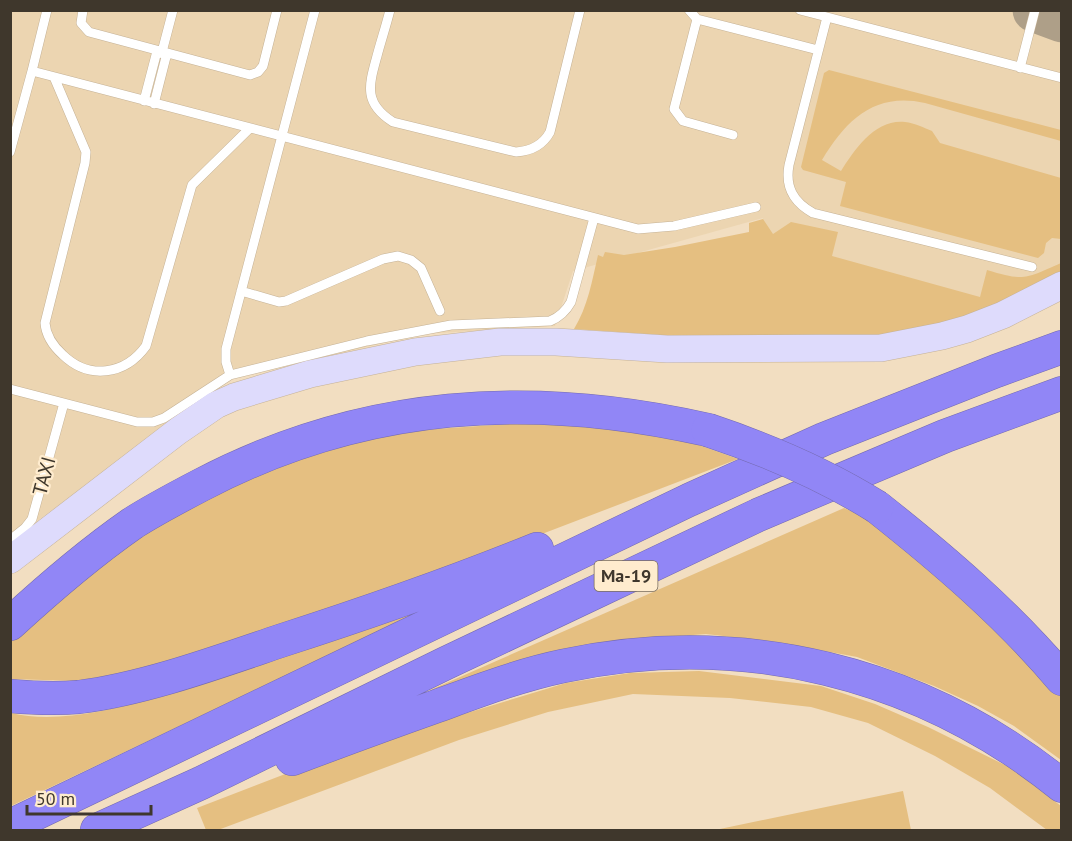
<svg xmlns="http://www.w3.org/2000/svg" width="1072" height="841" viewBox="0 0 1072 841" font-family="'PT Sans',sans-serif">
  <rect width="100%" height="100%" fill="#f2dec1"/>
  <path fill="#ecd5b1" d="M 11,11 L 1061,11 L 1061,272 L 986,305 L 733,337 L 763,218 L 573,271 L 555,326 L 422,334 L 231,379 L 37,521 L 11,538 Z"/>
  <path fill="#e5bf81" d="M 829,70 L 1061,130 L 1061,141 L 925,103 C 875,92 847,119 822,160 L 841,171 C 855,149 875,119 905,122 C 915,123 924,128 932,131 L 940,143 L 1061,178 L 1061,239 L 1052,238 L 1046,243 L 1044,253 L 1038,258 L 840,206 L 846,182 L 803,170 L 801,167 L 824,73 Z
    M 763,219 L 773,234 L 791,222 L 838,232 L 832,256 L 980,297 L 987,270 C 1026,282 1026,278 1061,263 L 1061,276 L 1010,303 L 909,333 L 764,342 L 574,329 C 588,306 592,281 598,255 L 603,257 L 605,252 L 624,255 L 675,247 L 749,232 L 749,223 Z
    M 509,424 L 588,425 L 671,435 L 738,459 L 521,542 L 378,600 L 127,673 L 76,681 L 11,679 L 10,641 L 137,536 L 189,505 L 270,469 L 382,434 L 421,430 Z
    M 844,508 L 870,519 L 994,621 L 1061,696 L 1061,760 L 1014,726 L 978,706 L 934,686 L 857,657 L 776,642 L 706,634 L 615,641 L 428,691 Z
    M 466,590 L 11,806 L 11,713 C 84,731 196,683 267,659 C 333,636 400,613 466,590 Z
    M 699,671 L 821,686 L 875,704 L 928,727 L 1011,768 L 1061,806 L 1062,830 L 1047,830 L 990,788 L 935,756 L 868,723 L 811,707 L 730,698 L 633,694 L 548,712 L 459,740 L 218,830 L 206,830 L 197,808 L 358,746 L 566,683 L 630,673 Z
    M 903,791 L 911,830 L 715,830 Z"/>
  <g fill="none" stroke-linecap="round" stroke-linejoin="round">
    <path stroke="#ae9f88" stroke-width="45" d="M 1035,10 L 1062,20"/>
    <defs>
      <path id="lane" d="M 47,10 L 32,71 L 638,229 L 674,226 L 756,207
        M 83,10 L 81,23 L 89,32 L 250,75 L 258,72 L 263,66 L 277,10
        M 390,10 C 386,26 381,41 377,56 C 369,85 363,103 393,122 L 516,152 C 531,151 543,145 550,132 L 580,10
        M 689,10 L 697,19 L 674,109 L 683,121 L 733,135
        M 800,10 L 827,17 L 789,165 C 785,187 793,202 813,213 L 1032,267
        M 827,17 L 1062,78
        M 697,19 L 818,50
        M 1020,68 L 1035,10
        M 54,77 L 86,152 L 85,163 L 45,323 C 46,336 53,346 63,355 C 89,380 125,375 146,346 L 192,185 L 249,129
        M 144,101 L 156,55 L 162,52 L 173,10
        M 154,104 L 166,57 L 162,52
        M 10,152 L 32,71
        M 241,291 L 279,302 L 286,301 L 383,259 L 398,256 L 411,260 L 421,268 L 440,311
        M 230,375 L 367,341 L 451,325 L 550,321 C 560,317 566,311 571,302 L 594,218
        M 10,389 L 137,422 L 153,422 L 164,418 L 230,375 L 226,362 L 226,349 L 315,10
        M 10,540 L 25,528 L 32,519 L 64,403"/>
      <path id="secondary" d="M 10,560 L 178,431 L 216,405 L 234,397 L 310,374 L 415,352 L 500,342 L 556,342 L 667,349 L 881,348 L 942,336 L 967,329 L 1003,315 L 1062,285"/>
      <path id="highway" d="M 877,507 C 944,560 1007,614 1062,679
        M 10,624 C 49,588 90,553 133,523 C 155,509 178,497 201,485 C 363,400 532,390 708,430
        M 10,696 C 33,698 56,699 79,697 C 144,689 218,662 280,641 C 367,613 453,583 537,549
        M 292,759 C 340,741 389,723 437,706 C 478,691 520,675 563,666 C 741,628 920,671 1062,786
        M 10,826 L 689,500 L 824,439 L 996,371 L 1062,347
        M 97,830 L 201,783 L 446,663 L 758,515 L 945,436 L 1062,393"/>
    </defs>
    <use href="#lane" stroke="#c5b296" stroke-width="10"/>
    <use href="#secondary" stroke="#c5b296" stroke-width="28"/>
    <use href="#highway" stroke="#746aaf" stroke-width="34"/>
    <use href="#lane" stroke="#fff" stroke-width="9"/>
    <use href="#secondary" stroke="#dedbfc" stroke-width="27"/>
    <use href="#highway" stroke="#9186f6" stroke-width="33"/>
    <defs>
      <path id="highway-bridge" d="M 708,430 C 768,450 824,474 877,507"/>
    </defs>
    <use href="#highway-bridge" stroke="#746aaf" stroke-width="34" stroke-linecap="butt"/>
    <use href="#highway-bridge" stroke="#9186f6" stroke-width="33"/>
  </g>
  <g text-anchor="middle" stroke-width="4.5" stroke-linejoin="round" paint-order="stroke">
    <rect fill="#ffecce" stroke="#796d5d" stroke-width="1.5" x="594.5" y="561" width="63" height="30" rx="4.5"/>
    <g font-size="18" font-weight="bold" fill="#3f372c">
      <text x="626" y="582">Ma-19</text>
    </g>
    <g font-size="20" fill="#3f372c" stroke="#ffecce">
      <text transform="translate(44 476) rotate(-75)" y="7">TAXI</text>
    </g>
  </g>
  <rect width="1072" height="841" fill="none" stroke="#3f372c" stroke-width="24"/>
  <path d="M27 805v9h124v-9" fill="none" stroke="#3f372c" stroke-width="3"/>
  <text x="36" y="805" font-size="18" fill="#3f372c" stroke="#ffecce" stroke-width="4.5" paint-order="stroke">50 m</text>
</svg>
